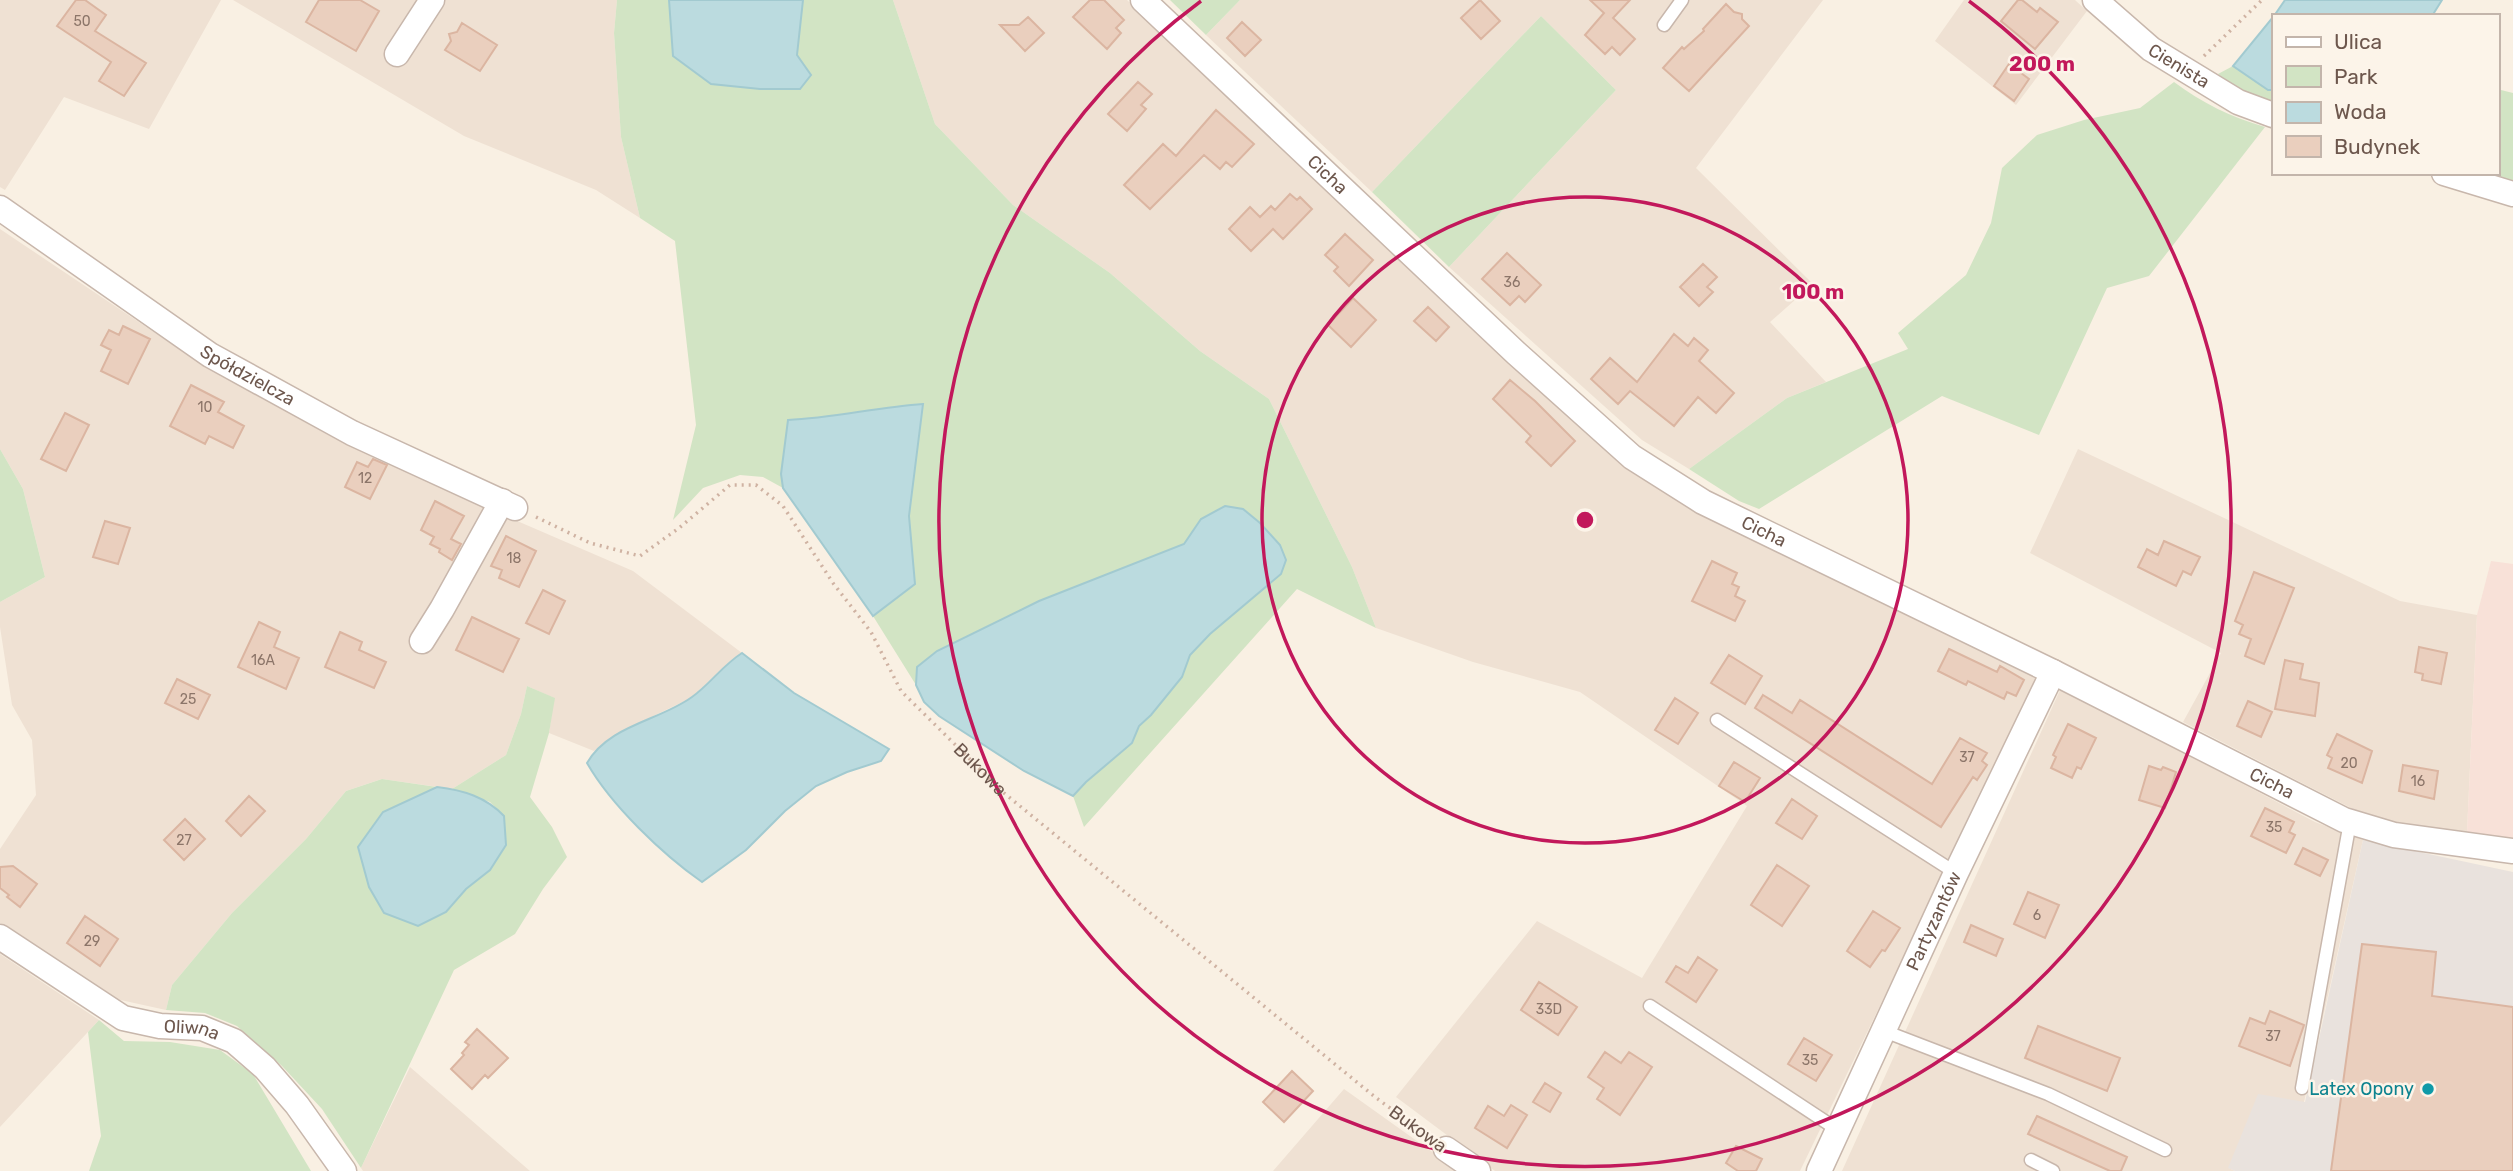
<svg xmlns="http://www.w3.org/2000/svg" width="2513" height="1171" viewBox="0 0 2513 1171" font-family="Rubik,sans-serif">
  <rect width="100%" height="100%" fill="#f9f0e3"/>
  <path fill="#efe1d3" d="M 0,0 L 221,0 L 149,129 L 64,97 L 5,190 L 0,187 Z
    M 233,0 L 617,0 L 614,33 L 621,137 L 640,218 L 596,190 L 464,136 Z
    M 893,0 L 1127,0 L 1479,327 L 1631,471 L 2040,675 L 1800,1171 L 1495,1171 L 1396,1097 L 1537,921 L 1642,978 L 1747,806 L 1580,692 L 1473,662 L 1376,628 L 1352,567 L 1269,399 L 1200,351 L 1110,273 L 1013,205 L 935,124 Z
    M 1240,0 L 1823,0 L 1696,168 L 1813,284 L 1770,322 L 1826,382 L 1787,398 L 1689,469 L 1642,440 L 1449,267 L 1616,90 L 1541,16 L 1372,192 L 1206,35 Z
    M 1964,0 L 2075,0 L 2087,11 L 2016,105 L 1935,41 Z
    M 0,229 L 203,365 L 330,436 L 459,496 L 633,571 L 742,653 L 730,661 L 691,698 L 620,732 L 594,751 L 549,733 L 554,698 L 527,686 L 521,714 L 506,755 L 452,789 L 382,779 L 346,791 L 306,839 L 232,913 L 172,985 L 166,1010 L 116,999 L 0,923 L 0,849 L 36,795 L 32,740 L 12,705 L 0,627 L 0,602 L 45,577 L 23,489 L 0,449 Z
    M 2078,449 L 2400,601 L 2477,615 L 2467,832 L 2402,825 L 2355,810 L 2183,722 L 2221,653 L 2030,553 Z
    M 2061,688 L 2315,822 L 2363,840 L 2304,1102 L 2229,1168 L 2235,1171 L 1842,1171 Z
    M 0,954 L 99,1020 L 0,1127 Z
    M 410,1067 L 530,1171 L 363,1171 L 361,1168 Z
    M 1344,1089 L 1459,1171 L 1273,1171 Z"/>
  <path fill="#f8e1d8" d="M 2491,561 L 2513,564 L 2513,838 L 2467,832 L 2477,615 Z"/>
  <path fill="#e9e2dd" d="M 2363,840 L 2513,872 L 2513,1171 L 2235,1171 L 2228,1168 L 2258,1094 L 2305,1102 Z"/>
  <path fill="#d2e4c4" d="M 617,0 L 669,0 L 673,56 L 796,55 L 803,0 L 893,0 L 935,124 L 1013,205 L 1110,273 L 1200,351 L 1269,399 L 1352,567 L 1376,628 L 1297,589 L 1084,827 L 1073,796 L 1086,782 L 1132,743 L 1139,726 L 1151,715 L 1182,677 L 1190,655 L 1210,634 L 1281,574 L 1201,519 L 1184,544 L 1039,601 L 937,651 L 917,667 L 916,685 L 873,616 L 915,584 L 909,516 L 923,404 C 878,407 834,418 788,420 L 781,474 L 783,488 L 763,477 L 740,475 L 703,488 L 673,520 L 696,425 L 675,241 L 640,218 L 621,137 L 614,33 Z
    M 1170,0 L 1240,0 L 1206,35 Z
    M 1541,16 L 1616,90 L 1449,267 L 1372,192 Z
    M 2233,66 L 2268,90 L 2273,90 L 2273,103 L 2238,91 L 2218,74 Z
    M 2174,82 C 2202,103 2231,117 2265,127 L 2149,276 L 2107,288 L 2039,435 L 1942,396 L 1759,509 L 1739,501 L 1689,469 L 1787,398 L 1908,349 L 1898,333 L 1966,275 L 1991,223 L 2002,168 L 2037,135 L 2084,120 L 2140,108 Z
    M 2497,89 L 2513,93 L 2513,182 L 2483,173 L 2497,173 Z
    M 0,449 L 23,489 L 45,577 L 0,602 Z
    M 527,686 L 555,698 L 549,733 L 530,797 L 552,827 L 567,857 L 543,889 L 515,934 L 454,970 L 361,1168 L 322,1109 L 282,1066 L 237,1026 L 205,1013 L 166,1010 L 172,985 L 232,913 L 306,839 L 346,791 L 382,779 L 437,787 L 383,812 L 446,912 L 466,889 L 490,870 L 504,816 L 490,802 L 452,789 L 506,755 L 521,714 Z
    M 99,1020 L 124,1041 L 170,1042 L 220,1050 L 253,1074 L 311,1171 L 89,1171 L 101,1136 L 88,1032 Z"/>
  <path fill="#bbdbdf" stroke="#a2cad0" stroke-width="2" d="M 669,0 L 803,0 L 797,55 L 811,75 L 800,89 L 760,89 L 711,84 L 673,56 Z
    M 2285,0 L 2442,0 L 2432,16 L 2274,16 Z
    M 2273,17 L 2273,90 L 2268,90 L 2233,66 Z
    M 923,404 L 909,516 L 915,584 L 873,616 L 783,488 L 781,474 L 788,420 C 833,418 878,407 923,404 Z
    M 1225,506 L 1243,509 L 1260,523 L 1280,545 L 1286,560 L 1281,574 L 1210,634 L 1190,655 L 1182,677 L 1151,715 L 1139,726 L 1132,743 L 1086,782 L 1073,796 L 1024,771 L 939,716 L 924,702 L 916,685 L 917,667 L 937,651 L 1039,601 L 1184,544 L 1201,519 Z
    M 742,653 L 794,693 L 889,749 L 881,761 L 847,772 L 816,786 L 785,811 L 746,850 L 702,882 C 662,854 611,805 587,763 C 609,725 659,721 692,697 C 710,684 723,665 742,653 Z
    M 437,787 C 463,790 486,797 504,816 L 506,845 L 490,870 L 466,889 L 446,912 L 418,926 L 384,913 L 369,887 L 358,847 L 383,812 Z"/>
  <path fill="#eacfbe" stroke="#dbb5a1" stroke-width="2" d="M 76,0 L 85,0 L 106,15 L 95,31 L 146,63 L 124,96 L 99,81 L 111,62 L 57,26 Z
    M 319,0 L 360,0 L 379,11 L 356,51 L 306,22 Z
    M 1090,0 L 1104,0 L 1124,20 L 1116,28 L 1121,33 L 1107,49 L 1073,17 Z
    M 1480,0 L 1500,21 L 1481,39 L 1461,18 Z
    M 1590,0 L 1630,0 L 1613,18 L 1635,39 L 1620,55 L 1612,47 L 1605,54 L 1585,35 L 1604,13 Z
    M 2018,0 L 2022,0 L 2037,12 L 2040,8 L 2058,22 L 2035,49 L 2001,21 Z
    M 1726,4 L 1734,12 L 1742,14 L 1742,19 L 1749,26 L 1689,91 L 1663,68 L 1682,47 L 1684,49 L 1704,31 L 1703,29 Z
    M 1028,17 L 1044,33 L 1025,51 L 1000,25 L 1019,25 Z
    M 1242,22 L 1261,40 L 1245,56 L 1227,38 Z
    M 462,23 L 497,45 L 480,71 L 445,50 L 451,41 L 449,34 L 457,32 Z
    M 2009,64 L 2029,79 L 2014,101 L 1994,86 Z
    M 1138,82 L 1152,94 L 1141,105 L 1146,109 L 1127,131 L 1108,114 Z
    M 1216,110 L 1254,144 L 1232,167 L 1226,162 L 1220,169 L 1204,155 L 1150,209 L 1124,185 L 1163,144 L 1176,156 Z
    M 1290,194 L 1297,200 L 1300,197 L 1312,209 L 1283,239 L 1273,229 L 1251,251 L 1229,229 L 1250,207 L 1260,217 L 1271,206 L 1275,210 Z
    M 1345,234 L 1373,260 L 1349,286 L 1334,271 L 1338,267 L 1325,255 Z
    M 1507,253 L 1541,285 L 1525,302 L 1519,296 L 1510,305 L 1482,279 Z
    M 1703,264 L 1717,277 L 1707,287 L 1713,292 L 1699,306 L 1680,287 Z
    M 1353,298 L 1376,320 L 1351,347 L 1328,325 Z
    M 1428,307 L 1449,327 L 1436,341 L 1414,321 Z
    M 123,326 L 150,339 L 128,384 L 101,371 L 111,350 L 101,345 L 109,330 L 119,335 Z
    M 1674,334 L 1688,346 L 1694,338 L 1708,350 L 1699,361 L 1734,393 L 1716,413 L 1698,397 L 1674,426 L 1630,391 L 1618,404 L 1591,379 L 1610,358 L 1637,382 Z
    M 1510,380 L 1535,401 L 1575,441 L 1551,466 L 1526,442 L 1531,436 L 1493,399 Z
    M 191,385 L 224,402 L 218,412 L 244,426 L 233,448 L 209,436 L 205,444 L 170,426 Z
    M 65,413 L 89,425 L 66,471 L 41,459 Z
    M 373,459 L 387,465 L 370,499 L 345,487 L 357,462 L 368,467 Z
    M 435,501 L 464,516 L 451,539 L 461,544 L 452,560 L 439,552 L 440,549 L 430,544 L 434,537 L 421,530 Z
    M 105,521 L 130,528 L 118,564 L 93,557 Z
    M 506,536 L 536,551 L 519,587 L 499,578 L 502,570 L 491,566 Z
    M 2164,541 L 2200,557 L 2191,575 L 2183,571 L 2176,586 L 2138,567 L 2147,549 L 2158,555 Z
    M 1712,561 L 1737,573 L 1732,584 L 1739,587 L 1735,596 L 1745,601 L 1735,621 L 1692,601 Z
    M 2254,572 L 2294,588 L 2264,664 L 2245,656 L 2251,639 L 2239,634 L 2243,625 L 2235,621 Z
    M 543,590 L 565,601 L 549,634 L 526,623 Z
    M 472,617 L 519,639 L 503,672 L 456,650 Z
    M 259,622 L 280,632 L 274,647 L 299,658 L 286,689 L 238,667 Z
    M 340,632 L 362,642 L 359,650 L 386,662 L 374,688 L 325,667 Z
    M 2419,647 L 2447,653 L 2441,684 L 2422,680 L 2423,674 L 2415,672 Z
    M 1949,649 L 1997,672 L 2000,666 L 2024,680 L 2016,696 L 2007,692 L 2004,699 L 1968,681 L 1966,685 L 1938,671 Z
    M 1729,655 L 1762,676 L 1745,704 L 1711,683 Z
    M 2285,660 L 2303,664 L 2300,679 L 2319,683 L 2315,716 L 2275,709 Z
    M 177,679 L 210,695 L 198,719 L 165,703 Z
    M 1763,695 L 1792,713 L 1800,700 L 1932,784 L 1960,738 L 1987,753 L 1982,761 L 1987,765 L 1977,780 L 1973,777 L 1941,827 L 1755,708 Z
    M 1675,698 L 1698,713 L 1678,744 L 1655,730 Z
    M 2248,701 L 2272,712 L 2261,737 L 2237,726 Z
    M 2068,724 L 2096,738 L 2081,769 L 2077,767 L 2072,778 L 2051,768 L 2056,757 L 2053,755 Z
    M 2337,734 L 2372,751 L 2362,783 L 2328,768 L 2332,758 L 2327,755 Z
    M 1734,762 L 1760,778 L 1745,802 L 1719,786 Z
    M 2403,765 L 2438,771 L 2434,799 L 2399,791 Z
    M 2149,766 L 2161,770 L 2163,767 L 2176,772 L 2165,808 L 2139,800 Z
    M 249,796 L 265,811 L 241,836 L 226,821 Z
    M 1792,799 L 1817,816 L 1802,839 L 1776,823 Z
    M 2265,808 L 2294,822 L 2289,832 L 2295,835 L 2286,853 L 2251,836 Z
    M 185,819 L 205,839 L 184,860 L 164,840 Z
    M 2303,848 L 2328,860 L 2320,876 L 2295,864 Z
    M 1777,865 L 1809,886 L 1782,926 L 1751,905 Z
    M 13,866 L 37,884 L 20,907 L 7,897 L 9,895 L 0,888 L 0,867 Z
    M 2028,892 L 2059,905 L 2045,938 L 2014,924 Z
    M 1873,911 L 1900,928 L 1885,951 L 1882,950 L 1870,967 L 1847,951 Z
    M 85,916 L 118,939 L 100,966 L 67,943 Z
    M 1971,925 L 2003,939 L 1996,956 L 1964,942 Z
    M 2362,944 L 2436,952 L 2432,996 L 2513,1007 L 2513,1171 L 2331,1171 Z
    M 1698,957 L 1717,970 L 1696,1002 L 1666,982 L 1676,966 L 1688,973 Z
    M 1539,982 L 1577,1007 L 1558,1035 L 1521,1010 Z
    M 2270,1011 L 2304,1025 L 2290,1066 L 2239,1046 L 2250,1018 L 2265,1024 Z
    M 2038,1026 L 2120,1058 L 2107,1091 L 2025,1058 Z
    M 477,1029 L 508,1058 L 488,1078 L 485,1075 L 472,1089 L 451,1069 L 464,1055 L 462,1053 L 469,1045 L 465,1042 Z
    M 1804,1038 L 1832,1055 L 1816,1081 L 1788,1064 Z
    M 1605,1052 L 1621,1063 L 1629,1052 L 1652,1067 L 1620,1115 L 1597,1099 L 1604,1088 L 1588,1077 Z
    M 1292,1071 L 1313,1091 L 1284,1122 L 1263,1102 Z
    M 1545,1083 L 1561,1093 L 1550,1112 L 1533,1102 Z
    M 1511,1105 L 1527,1115 L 1507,1148 L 1475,1128 L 1488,1106 L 1504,1116 Z
    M 2037,1116 L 2127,1157 L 2121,1171 L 2110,1171 L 2028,1134 Z
    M 1736,1146 L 1762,1159 L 1756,1171 L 1738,1171 L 1726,1163 Z"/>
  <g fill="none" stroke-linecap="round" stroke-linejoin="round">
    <defs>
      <path id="lane" d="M 1664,25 L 1682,0
        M 1717,720 L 1956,873
        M 1650,1006 L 1838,1130
        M 1884,1031 L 2048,1094 L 2165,1150
        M 2302,1088 L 2350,822
        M 2031,1160 L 2053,1171"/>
      <g id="street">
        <path id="s2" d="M 1143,0 L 1516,353 L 1632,457 L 1703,502 L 2053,672 L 2344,820 L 2394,835 L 2513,851"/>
        <path id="s3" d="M 2095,0 L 2151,49 L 2238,102 L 2273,115"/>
        <path d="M 397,54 L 432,0"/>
        <path d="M 2444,173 L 2513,194"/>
        <path id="s4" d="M 0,208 L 210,355 L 352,433 L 515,508"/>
        <path d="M 422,641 L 442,609 L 502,501"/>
        <path id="s5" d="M 0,937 L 123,1018 L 160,1026 L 202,1028 L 234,1041 L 265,1068 L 297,1105 L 344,1171"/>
        <path d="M 1446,1149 L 1478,1171"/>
        <path id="s6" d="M 1819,1171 L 1956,873 L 2053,672"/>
      </g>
    </defs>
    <use href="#lane" stroke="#c8b7ac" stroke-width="15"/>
    <use href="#street" stroke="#c8b7ac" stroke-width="27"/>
    <g stroke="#cfb2a2" stroke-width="3.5" stroke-dasharray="2 5" stroke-linecap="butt">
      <path d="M 2204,56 L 2262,0"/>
      <path id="s1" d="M 536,517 L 590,543 L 640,556 L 679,528 L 730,485 L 756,485 L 783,506 L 833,583 L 871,632 L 901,691 L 1004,793 L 1375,1097 L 1428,1136"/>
    </g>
    <use href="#lane" stroke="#fff" stroke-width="12"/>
    <use href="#street" stroke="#fff" stroke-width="24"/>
  </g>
  <g fill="none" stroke="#c2185b" stroke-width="3.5">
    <circle cx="1585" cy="520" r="323"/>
    <path d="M1969 1A646 646 0 1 1 1201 1"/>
  </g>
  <circle fill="#0f9aa8" stroke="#fcf4e9" stroke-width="2.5" cx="2428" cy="1089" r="7"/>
  <g text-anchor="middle" stroke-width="5" stroke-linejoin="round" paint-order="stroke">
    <g font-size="14" fill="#8c7569">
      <text x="82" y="26">50</text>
      <text x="1512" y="287">36</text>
      <text x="205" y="412">10</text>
      <text x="365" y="483">12</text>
      <text x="514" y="563">18</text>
      <text x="263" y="665">16A</text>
      <text x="188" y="704">25</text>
      <text x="1967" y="762">37</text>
      <text x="2349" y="768">20</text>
      <text x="2418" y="786">16</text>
      <text x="2274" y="832">35</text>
      <text x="184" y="845">27</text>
      <text x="2037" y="920">6</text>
      <text x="92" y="946">29</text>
      <text x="1549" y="1014">33D</text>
      <text x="2273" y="1041">37</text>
      <text x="1810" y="1065">35</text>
    </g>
    <g font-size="18" fill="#6d574d" stroke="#fcf4e9">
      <text dy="6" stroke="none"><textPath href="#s3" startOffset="107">Cienista</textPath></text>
      <text dy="6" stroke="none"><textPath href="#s2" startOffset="254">Cicha</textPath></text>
      <text dy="6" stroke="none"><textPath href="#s4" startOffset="299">Spółdzielcza</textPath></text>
      <text dy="6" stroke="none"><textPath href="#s2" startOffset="821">Cicha</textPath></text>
      <text dy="6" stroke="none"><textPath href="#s1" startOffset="618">Bukowa</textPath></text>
      <text dy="6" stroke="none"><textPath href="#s2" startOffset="1388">Cicha</textPath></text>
      <text dy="6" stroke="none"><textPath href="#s6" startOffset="275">Partyzantów</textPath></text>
      <text dy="6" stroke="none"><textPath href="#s5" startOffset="217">Oliwna</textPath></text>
      <text transform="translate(1418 1129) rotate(36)" y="6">Bukowa</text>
    </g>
    <g font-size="18" fill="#0d838f" stroke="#fcf4e9" text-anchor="end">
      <text x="2414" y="1095">Latex Opony</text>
    </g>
  </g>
  <circle cx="1585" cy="520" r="10" fill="#c2185b" stroke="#fcf4e9" stroke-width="3.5"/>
  <g font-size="21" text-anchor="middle" font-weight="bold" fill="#c2185b" stroke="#fcf4e9" stroke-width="5" stroke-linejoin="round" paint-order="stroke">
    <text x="2042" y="71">200 m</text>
    <text x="1813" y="299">100 m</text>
  </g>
  <rect x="2272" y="14" width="228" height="161" fill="#fcf4e9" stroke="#c3b5ab" stroke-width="2"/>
  <rect x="2286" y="37" width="35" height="10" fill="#ffffff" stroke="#c3b5ab" stroke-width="2"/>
  <text x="2334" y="49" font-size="21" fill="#6d574d">Ulica</text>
  <rect x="2286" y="66" width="35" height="21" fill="#d2e4c4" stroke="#c3b5ab" stroke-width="2"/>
  <text x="2334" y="84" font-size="21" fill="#6d574d">Park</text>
  <rect x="2286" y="102" width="35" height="21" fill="#bbdbdf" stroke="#c3b5ab" stroke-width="2"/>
  <text x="2334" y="119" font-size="21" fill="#6d574d">Woda</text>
  <rect x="2286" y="136" width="35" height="21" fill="#eacfbe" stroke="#c3b5ab" stroke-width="2"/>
  <text x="2334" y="154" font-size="21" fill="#6d574d">Budynek</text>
</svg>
